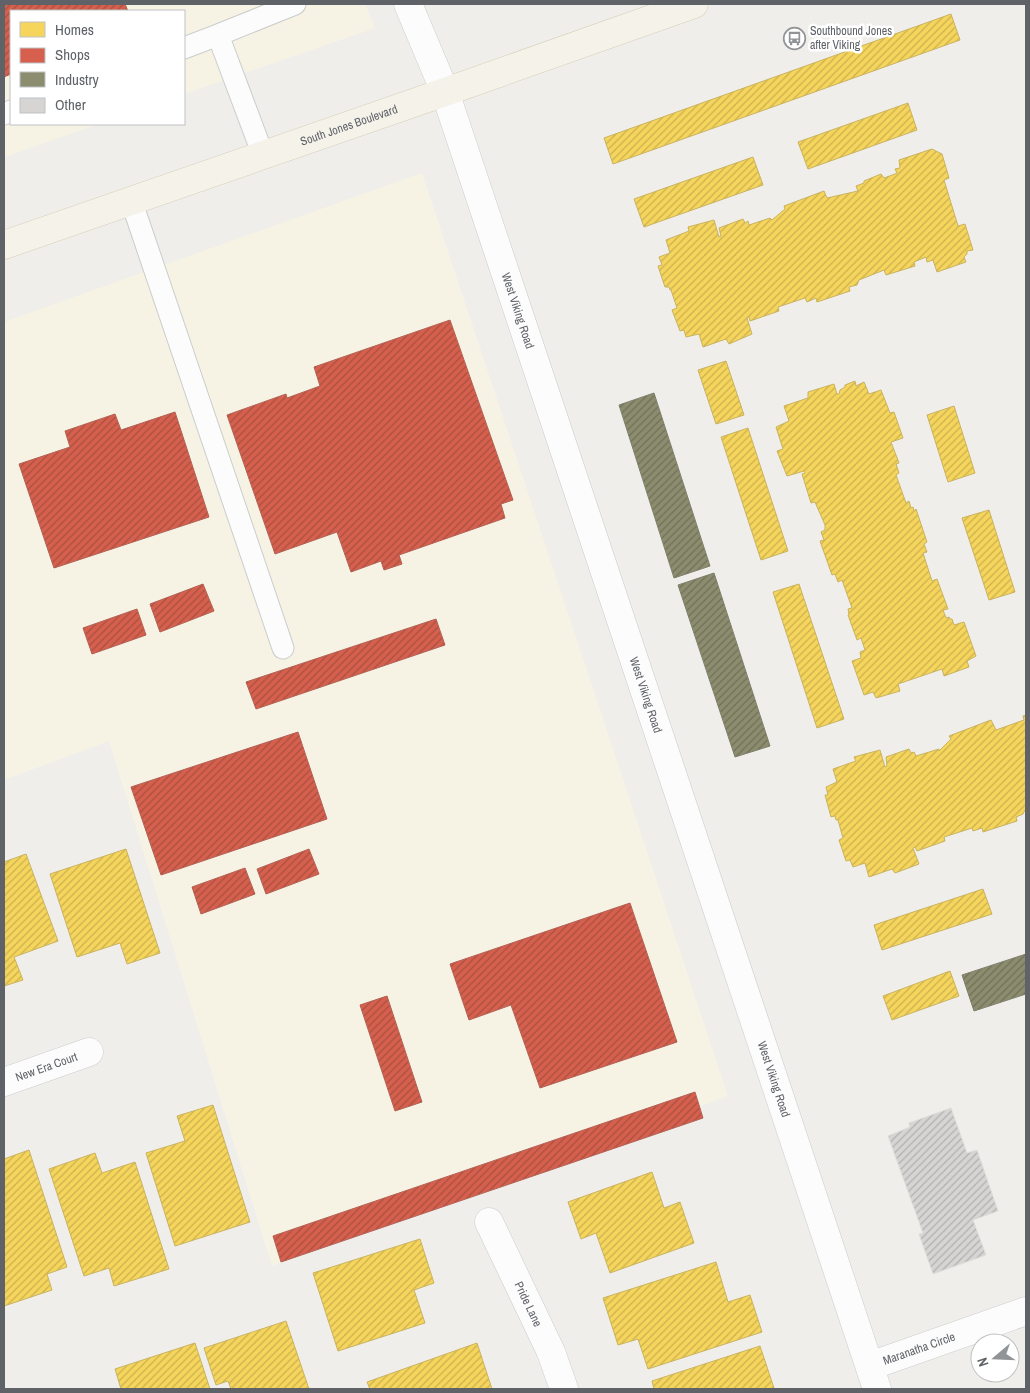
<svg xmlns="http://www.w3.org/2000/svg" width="1030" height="1393" viewBox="0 0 1030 1393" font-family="'Archivo Narrow',sans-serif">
  <defs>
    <pattern id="homes-hatch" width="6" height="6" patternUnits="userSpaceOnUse" patternTransform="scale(1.25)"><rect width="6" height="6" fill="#f6d55c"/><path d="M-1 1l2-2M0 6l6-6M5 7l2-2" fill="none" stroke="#cab050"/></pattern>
    <pattern id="shops-hatch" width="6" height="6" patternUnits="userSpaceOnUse" patternTransform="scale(1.25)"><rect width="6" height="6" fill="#d6604d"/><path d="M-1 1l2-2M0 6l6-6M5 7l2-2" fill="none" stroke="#a85042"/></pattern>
    <pattern id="industry-hatch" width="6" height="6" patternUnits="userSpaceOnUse" patternTransform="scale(1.25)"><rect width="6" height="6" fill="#8c8c6e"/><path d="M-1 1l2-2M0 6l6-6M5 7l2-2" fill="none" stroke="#70705a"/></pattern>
    <pattern id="building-hatch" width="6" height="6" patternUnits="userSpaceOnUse" patternTransform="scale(1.25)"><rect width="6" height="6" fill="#d6d5d3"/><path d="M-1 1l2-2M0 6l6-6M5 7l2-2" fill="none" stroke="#b1b0af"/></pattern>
  </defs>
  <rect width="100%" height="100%" fill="#efeeea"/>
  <path fill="#f7f3e4" d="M 4,4 L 365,4 L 375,28 L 184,94 L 184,11 L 11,11 L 11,124 L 99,124 L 4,157 Z
    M 422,173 L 728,1096 L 272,1266 L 109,741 L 4,780 L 4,322 Z"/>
  <path fill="url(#homes-hatch)" stroke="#c9b360" d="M 951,14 L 960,40 L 613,164 L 604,138 Z
    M 908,103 L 917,130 L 808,169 L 798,142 Z
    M 932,149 L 942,154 L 949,178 L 944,180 L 958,226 L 965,224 L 973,250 L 967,251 L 967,254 L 964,257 L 966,262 L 937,272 L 933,260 L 927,262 L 926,257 L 914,262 L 915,266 L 886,275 L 884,270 L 859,280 L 857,285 L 849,287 L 850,291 L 817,302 L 816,298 L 807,302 L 805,298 L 778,307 L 779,311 L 750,321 L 749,317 L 747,318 L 752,334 L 729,344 L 726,339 L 703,347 L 699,334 L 686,337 L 684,330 L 680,331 L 672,310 L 677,308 L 671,290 L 670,290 L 669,287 L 665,287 L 658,266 L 662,265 L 659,257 L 670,253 L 666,240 L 689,231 L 688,227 L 714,220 L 719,237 L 721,236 L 719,228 L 743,219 L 745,223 L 748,221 L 749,225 L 770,218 L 772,220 L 785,209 L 784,206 L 824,191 L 827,198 L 858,191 L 856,186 L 864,183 L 864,181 L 881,174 L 884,178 L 895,174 L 897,173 L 895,169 L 900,168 L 899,160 Z
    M 753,157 L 763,185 L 644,227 L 634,199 Z
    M 726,361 L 744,415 L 716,424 L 698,370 Z
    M 855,381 L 856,386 L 864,382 L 869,394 L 881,390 L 890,413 L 894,412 L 903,438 L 891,442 L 899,463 L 896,464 L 899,473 L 896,475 L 906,503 L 909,501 L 911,508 L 913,507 L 914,511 L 916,509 L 927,542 L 924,544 L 927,552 L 923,553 L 932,581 L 937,579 L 948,609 L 943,610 L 946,618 L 949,617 L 950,619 L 952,619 L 954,625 L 964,622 L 976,656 L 967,661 L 969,667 L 944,676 L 942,669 L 898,684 L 900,691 L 876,698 L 873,692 L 864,695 L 852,661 L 861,658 L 860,652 L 865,650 L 861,638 L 857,640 L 848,615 L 849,614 L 848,609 L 852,608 L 842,580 L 838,582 L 835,574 L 832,575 L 820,541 L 824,540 L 821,532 L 825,530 L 825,525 L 815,502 L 811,503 L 802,474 L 805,473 L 804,471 L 787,476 L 777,451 L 783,449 L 776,427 L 789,421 L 784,406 L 808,398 L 808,392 L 834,384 L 837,394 L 839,394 L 840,390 L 845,387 L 845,385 Z
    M 954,406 L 975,473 L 948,482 L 927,415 Z
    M 748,428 L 788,551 L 761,560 L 721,437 Z
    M 989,510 L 1015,592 L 989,600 L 962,518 Z
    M 799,584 L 844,719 L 817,728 L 773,592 Z
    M 1026,715 L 1026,809 L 1025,810 L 1023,814 L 1016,817 L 1017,821 L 983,832 L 982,828 L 973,831 L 972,828 L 944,837 L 945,841 L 917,851 L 915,847 L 913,848 L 919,864 L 895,873 L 892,869 L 869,877 L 865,863 L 853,867 L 850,860 L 846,861 L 839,840 L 843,838 L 838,820 L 836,820 L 835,816 L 831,817 L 825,795 L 828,795 L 826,787 L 837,782 L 833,769 L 856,761 L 854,757 L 880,750 L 885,767 L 887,766 L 886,757 L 909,749 L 911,753 L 914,752 L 916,756 L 939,749 L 939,751 L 951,739 L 949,736 L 991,720 L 996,730 L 1024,720 L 1023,716 Z
    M 126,849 L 160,953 L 127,964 L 120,943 L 77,957 L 50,874 Z
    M 26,854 L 58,941 L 14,957 L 23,980 L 4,986 L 4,862 Z
    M 983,889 L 992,914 L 882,950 L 874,925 Z
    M 950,971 L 959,996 L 892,1020 L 883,996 Z
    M 213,1105 L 250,1222 L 175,1246 L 146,1153 L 185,1141 L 177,1116 Z
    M 29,1150 L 67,1267 L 47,1274 L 52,1290 L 4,1306 L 4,1159 Z
    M 95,1153 L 102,1173 L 135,1162 L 169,1269 L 114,1286 L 109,1268 L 84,1276 L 49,1169 Z
    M 652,1172 L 664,1208 L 680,1202 L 694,1243 L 610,1273 L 596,1233 L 581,1239 L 568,1202 Z
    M 420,1239 L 434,1283 L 414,1290 L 425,1323 L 338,1351 L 313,1273 Z
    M 716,1262 L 728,1302 L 750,1295 L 762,1332 L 648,1369 L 638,1339 L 618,1345 L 603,1298 Z
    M 286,1321 L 309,1389 L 231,1389 L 228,1381 L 216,1385 L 204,1348 Z
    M 195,1343 L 210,1389 L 121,1389 L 115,1369 Z
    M 477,1343 L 492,1389 L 370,1389 L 367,1382 Z
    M 760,1346 L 774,1388 L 769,1389 L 654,1389 L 652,1381 Z"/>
  <path fill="url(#shops-hatch)" stroke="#b26155" d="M 4,4 L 125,4 L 128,11 L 11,11 L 11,74 L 4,77 Z
    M 450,320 L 513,500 L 501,504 L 505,518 L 399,555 L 402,564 L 384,570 L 381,561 L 351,572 L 337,532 L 275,554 L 227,415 L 286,394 L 287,398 L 320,386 L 314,367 Z
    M 175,412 L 209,517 L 54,568 L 19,464 L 70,447 L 65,431 L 115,414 L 121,430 Z
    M 203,584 L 214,611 L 160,632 L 150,604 Z
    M 137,609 L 146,635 L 92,654 L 83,628 Z
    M 436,619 L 445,645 L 256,709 L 246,682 Z
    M 298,732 L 327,819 L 161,875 L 131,787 Z
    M 309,849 L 319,874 L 266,894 L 257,869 Z
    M 245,868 L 255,894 L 201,914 L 192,887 Z
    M 630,903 L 677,1042 L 540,1088 L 511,1005 L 469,1020 L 450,964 Z
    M 387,996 L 422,1102 L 395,1111 L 360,1005 Z
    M 695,1092 L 703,1118 L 281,1262 L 273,1236 Z"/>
  <path fill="url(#industry-hatch)" stroke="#7e806c" d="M 654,393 L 710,566 L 674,578 L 619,405 Z
    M 714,573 L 770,746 L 735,757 L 678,585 Z
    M 1026,954 L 1026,994 L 974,1011 L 962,975 Z"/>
  <path fill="url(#building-hatch)" stroke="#deddd9" d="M 951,1108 L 967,1153 L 977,1150 L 998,1211 L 973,1220 L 986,1255 L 933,1274 L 919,1234 L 923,1233 L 888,1136 L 910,1127 L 909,1123 Z"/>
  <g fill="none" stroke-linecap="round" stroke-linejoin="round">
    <defs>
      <path id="lane" d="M 184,48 L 218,35
        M 4,114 L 11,111
        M 263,155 L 218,35 L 295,4
        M 131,200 L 283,648"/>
      <g id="street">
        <path id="s1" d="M 4,1082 L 89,1052"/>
        <path id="s2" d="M 489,1222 L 551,1352 L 564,1389"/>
        <path id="s3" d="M 870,1366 L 1026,1311"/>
      </g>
      <g id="secondary">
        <path id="s4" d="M 408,4 L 445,92 L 877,1389"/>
      </g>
      <g id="primary">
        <path id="s5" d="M 4,245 L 445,92 L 694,4"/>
      </g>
    </defs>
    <use href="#lane" stroke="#cbcccc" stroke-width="23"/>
    <use href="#street" stroke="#cbcccc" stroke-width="29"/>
    <use href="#secondary" stroke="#cacacb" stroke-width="29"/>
    <use href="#primary" stroke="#d7ceb8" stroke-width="29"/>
    <use href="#lane" stroke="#fdfcfc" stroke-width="21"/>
    <use href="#street" stroke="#fdfcfc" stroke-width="28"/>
    <use href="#secondary" stroke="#fdfcfc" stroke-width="28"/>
    <use href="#primary" stroke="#f4f2e9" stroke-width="28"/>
  </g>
  <defs>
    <symbol id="bus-ring" viewBox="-11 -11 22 22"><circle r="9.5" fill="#fff" stroke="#919496" stroke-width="1.5"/><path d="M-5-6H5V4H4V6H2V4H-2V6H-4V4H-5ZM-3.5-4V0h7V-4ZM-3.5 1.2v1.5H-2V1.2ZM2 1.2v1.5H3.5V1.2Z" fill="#919496"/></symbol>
  </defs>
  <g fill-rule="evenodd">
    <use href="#bus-ring" x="782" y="26" width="25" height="25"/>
  </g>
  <g text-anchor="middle" stroke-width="5" stroke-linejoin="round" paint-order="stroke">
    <g font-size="12" fill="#5f6368" stroke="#fff" text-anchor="start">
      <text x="810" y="35">Southbound Jones<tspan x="810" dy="14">after Viking</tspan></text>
    </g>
    <g font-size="12" fill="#5f6368" stroke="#fff">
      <text dy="4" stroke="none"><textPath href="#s5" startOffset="365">South Jones Boulevard</textPath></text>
      <text dy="4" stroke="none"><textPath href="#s4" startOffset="326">West Viking Road</textPath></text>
      <text dy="4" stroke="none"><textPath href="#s4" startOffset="731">West Viking Road</textPath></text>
      <text dy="4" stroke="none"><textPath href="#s1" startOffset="45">New Era Court</textPath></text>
      <text dy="4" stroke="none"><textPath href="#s4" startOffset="1136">West Viking Road</textPath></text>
      <text dy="4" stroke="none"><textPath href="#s2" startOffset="91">Pride Lane</textPath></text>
      <text dy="4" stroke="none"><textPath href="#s3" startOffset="52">Maranatha Circle</textPath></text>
    </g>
  </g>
  <rect width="1030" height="1393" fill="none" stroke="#5f6368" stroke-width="10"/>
  <rect x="10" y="10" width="175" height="115" fill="#ffffff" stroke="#bfc1c3"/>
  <rect x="20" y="22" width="25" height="15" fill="#f6d55c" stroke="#bfc1c3"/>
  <text x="55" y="35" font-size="15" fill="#5f6368">Homes</text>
  <rect x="20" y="48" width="25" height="15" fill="#d6604d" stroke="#bfc1c3"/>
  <text x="55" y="60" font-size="15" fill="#5f6368">Shops</text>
  <rect x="20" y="72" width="25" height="15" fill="#8c8c6e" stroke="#bfc1c3"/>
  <text x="55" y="85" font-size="15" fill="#5f6368">Industry</text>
  <rect x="20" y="98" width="25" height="15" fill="#d6d5d3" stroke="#bfc1c3"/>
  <text x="55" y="110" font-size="15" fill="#5f6368">Other</text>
  <g transform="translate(995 1358) rotate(251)"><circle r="24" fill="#ffffff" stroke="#bfc1c3"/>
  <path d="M0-4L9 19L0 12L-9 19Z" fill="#919496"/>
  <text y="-8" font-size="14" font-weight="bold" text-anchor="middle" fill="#5f6368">N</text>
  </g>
</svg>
